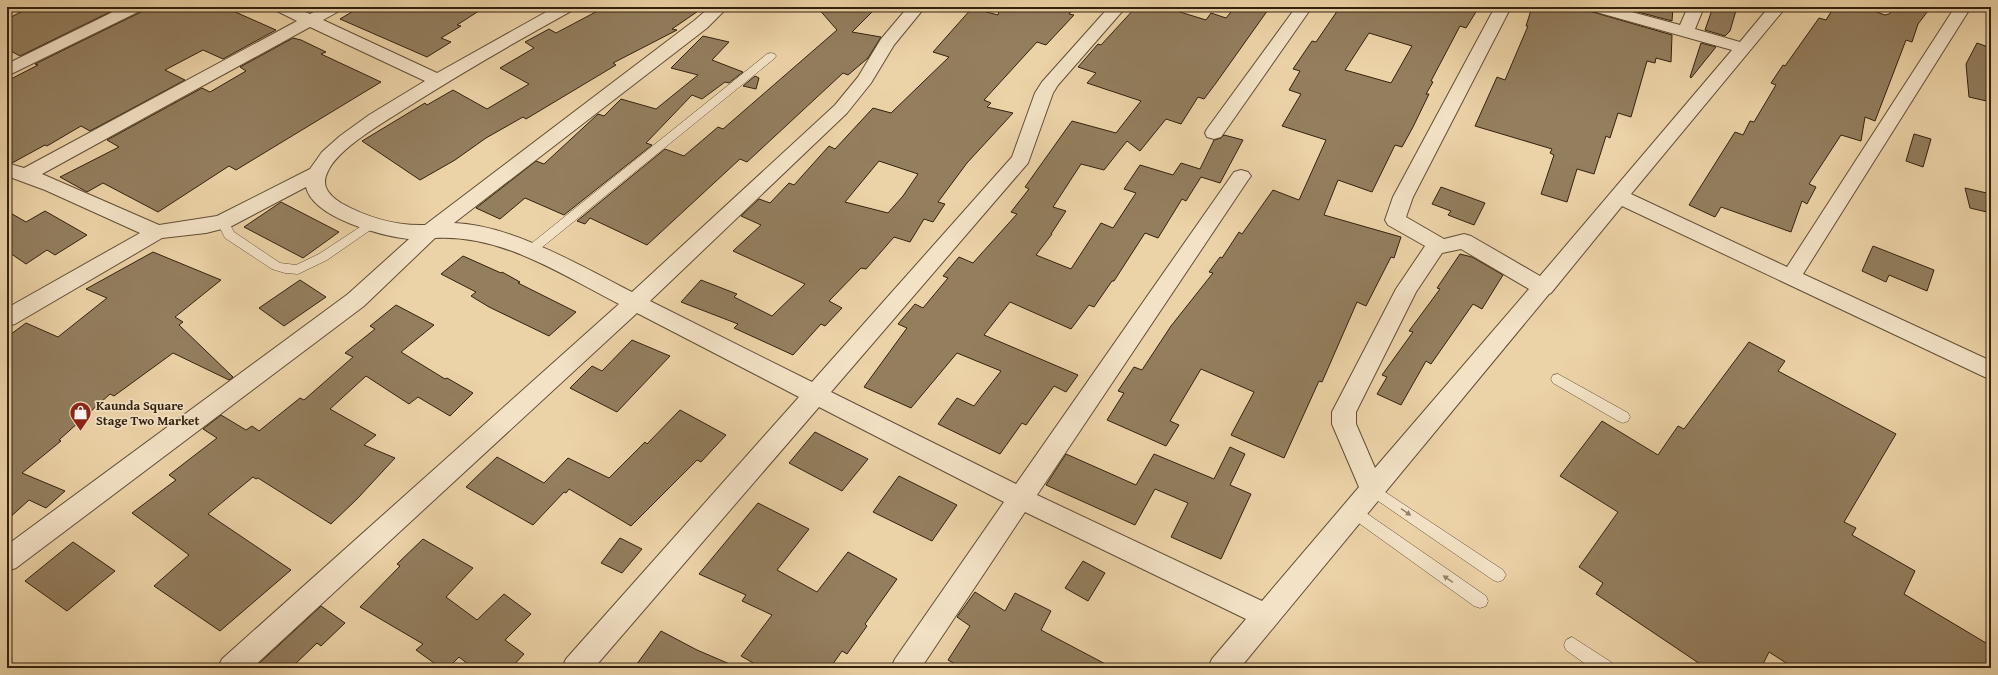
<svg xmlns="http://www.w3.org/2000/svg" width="1998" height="675" viewBox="0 0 1998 675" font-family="'Gentium Book Plus',serif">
  <rect width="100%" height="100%" fill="#ecd3a7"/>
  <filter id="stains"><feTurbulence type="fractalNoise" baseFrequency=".005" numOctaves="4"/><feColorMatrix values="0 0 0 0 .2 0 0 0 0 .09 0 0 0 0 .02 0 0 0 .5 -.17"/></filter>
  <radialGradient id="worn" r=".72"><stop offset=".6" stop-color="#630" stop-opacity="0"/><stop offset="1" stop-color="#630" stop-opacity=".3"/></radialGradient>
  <path fill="#937e5e" stroke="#33210e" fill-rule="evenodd" d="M 31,7 L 42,7 L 50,11 L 57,7 L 120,7 L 20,56 L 7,49 L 7,19 Z
    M 145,7 L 224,7 L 276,30 L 223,59 L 203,50 L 165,70 L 185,80 L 90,131 L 81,126 L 47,146 L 45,145 L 12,163 L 7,162 L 7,81 L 38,65 L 35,64 L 143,11 Z
    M 360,7 L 485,7 L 457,25 L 461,26 L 441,38 L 451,42 L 427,57 L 340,19 Z
    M 605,7 L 704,7 L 672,29 L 677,30 L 613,63 L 616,65 L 526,119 L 523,117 L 486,138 L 455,160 L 420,180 L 362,141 L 425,103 L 427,105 L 453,90 L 487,109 L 529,84 L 500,68 L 534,48 L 525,42 L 549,29 L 556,33 Z
    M 817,7 L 877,7 L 852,32 L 881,37 L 868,58 L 848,75 L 843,73 L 747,162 L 740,159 L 647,245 L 590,218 L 585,224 L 577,221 L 665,149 L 684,156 L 718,127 L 723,129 L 837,30 Z
    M 1000,7 L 1075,7 L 1069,14 L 1074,15 L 1046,45 L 1037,42 L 984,100 L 991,103 L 987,107 L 1013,113 L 967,163 L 938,202 L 945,204 L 933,222 L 924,219 L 910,242 L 894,237 L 866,269 L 861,268 L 829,301 L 842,308 L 825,326 L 821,324 L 793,355 L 734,328 L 738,324 L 681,302 L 701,280 L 737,294 L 734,297 L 772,316 L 805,284 L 733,251 L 761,225 L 741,216 L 759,199 L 770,203 L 789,183 L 794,185 L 829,146 L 835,149 L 873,108 L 891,113 L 949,57 L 933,52 L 972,8 L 998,15 ZM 879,161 L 918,174 L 903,196 L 888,213 L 845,202 Z
    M 1136,7 L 1164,7 L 1206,20 L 1211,13 L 1226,18 L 1235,7 L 1270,7 L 1216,83 L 1204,99 L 1198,97 L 1181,124 L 1166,119 L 1140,151 L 1127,141 L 1104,170 L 1081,164 L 1053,207 L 1066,211 L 1051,234 L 1052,234 L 1036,255 L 1071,269 L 1101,223 L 1113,228 L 1136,193 L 1124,189 L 1140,165 L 1173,175 L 1181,163 L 1200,169 L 1214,140 L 1221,138 L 1224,135 L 1243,140 L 1220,183 L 1201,177 L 1186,201 L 1182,199 L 1158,238 L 1145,233 L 1114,281 L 1112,281 L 1094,307 L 1089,305 L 1071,329 L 1010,302 L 984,335 L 1078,375 L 1066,392 L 1054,386 L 1026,425 L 1022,423 L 1000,454 L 938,424 L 957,398 L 974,406 L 1001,371 L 957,353 L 911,408 L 864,387 L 907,328 L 898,324 L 915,304 L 923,308 L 948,278 L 943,276 L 959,257 L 973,263 L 1017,214 L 1011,212 L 1029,189 L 1025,187 L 1072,121 L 1116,133 L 1141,101 L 1087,83 L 1096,73 L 1078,67 L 1098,44 L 1101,45 Z
    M 1340,7 L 1479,7 L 1466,28 L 1460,26 L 1431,81 L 1433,82 L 1426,94 L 1429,94 L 1413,127 L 1402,147 L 1395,145 L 1372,192 L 1338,180 L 1324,215 L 1401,237 L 1394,258 L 1391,257 L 1366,306 L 1357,302 L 1322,382 L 1319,381 L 1284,458 L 1231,435 L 1254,392 L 1201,369 L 1170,421 L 1179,425 L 1166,446 L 1107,420 L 1124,393 L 1118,391 L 1134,367 L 1142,370 L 1171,326 L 1213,273 L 1209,272 L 1220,257 L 1222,258 L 1239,232 L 1242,234 L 1273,190 L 1299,200 L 1326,140 L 1282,126 L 1301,94 L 1289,90 L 1300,71 L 1293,69 L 1312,41 L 1316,42 ZM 1369,33 L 1412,46 L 1391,83 L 1345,70 Z
    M 1532,7 L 1586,7 L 1589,11 L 1672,35 L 1671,62 L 1656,58 L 1655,63 L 1647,61 L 1631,117 L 1618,113 L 1610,138 L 1606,136 L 1594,174 L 1577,169 L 1567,202 L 1541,194 L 1554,155 L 1550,153 L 1552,149 L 1475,126 L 1497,77 L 1505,80 L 1528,26 L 1526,26 Z
    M 1619,7 L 1673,7 L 1672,21 Z
    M 1713,7 L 1737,7 L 1730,31 L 1725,36 L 1705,30 Z
    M 1834,7 L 1863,7 L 1885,15 L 1889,14 L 1895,7 L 1931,7 L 1918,24 L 1912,42 L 1906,40 L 1875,121 L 1865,117 L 1861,141 L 1841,135 L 1809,184 L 1816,187 L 1807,204 L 1802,201 L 1791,232 L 1721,207 L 1715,217 L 1689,205 L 1735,132 L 1743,135 L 1750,121 L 1754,122 L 1776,85 L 1771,83 L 1783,65 L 1785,66 L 1819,18 L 1826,20 Z
    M 703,36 L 729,42 L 712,60 L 743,72 L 729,83 L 725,82 L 702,99 L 692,95 L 646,143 L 652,145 L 564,215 L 525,198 L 500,219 L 476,208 L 536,161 L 544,164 L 598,114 L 604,116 L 621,99 L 656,109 L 698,75 L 671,68 Z
    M 293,38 L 301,40 L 326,52 L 321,54 L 381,82 L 236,170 L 229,166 L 158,212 L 103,183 L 87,192 L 60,177 L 119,147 L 107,140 L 202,88 L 210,92 L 246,71 L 240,67 Z
    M 1701,43 L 1716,47 L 1691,78 L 1690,77 Z
    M 1977,43 L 1991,48 L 1991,102 L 1969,97 L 1966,64 Z
    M 755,76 L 759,78 L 756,89 L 743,86 Z
    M 1914,134 L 1931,139 L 1923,167 L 1906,161 Z
    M 1441,187 L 1485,203 L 1474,225 L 1448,215 L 1451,211 L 1432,204 Z
    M 1965,188 L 1991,194 L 1991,213 L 1970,208 Z
    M 281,202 L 339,232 L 303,258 L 244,227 Z
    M 7,211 L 26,222 L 45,211 L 87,235 L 55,255 L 47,250 L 26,264 L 7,251 Z
    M 1873,246 L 1934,270 L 1927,291 L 1889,275 L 1886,282 L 1862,271 Z
    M 153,252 L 221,280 L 175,317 L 183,322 L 179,325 L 233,377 L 229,380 L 173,353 L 114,396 L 110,394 L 59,440 L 61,441 L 22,473 L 65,491 L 46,508 L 29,500 L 7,520 L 7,337 L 26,323 L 58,337 L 107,298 L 86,289 Z
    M 1460,254 L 1472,257 L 1503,275 L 1482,309 L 1473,304 L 1431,364 L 1426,361 L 1401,405 L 1377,394 L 1387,377 L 1382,375 L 1413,332 L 1409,331 L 1440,289 L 1437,288 Z
    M 463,256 L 501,273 L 502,272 L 520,282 L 518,283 L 576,312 L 549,336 L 489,307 L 471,296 L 476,292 L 441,274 Z
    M 300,280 L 326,297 L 284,326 L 259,308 Z
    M 396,305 L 434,325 L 401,352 L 445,379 L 447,378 L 473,393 L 450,416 L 418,397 L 409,404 L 366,376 L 330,409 L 376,435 L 364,445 L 395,458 L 358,498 L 331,524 L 258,478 L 256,479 L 253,477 L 208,514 L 291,570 L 220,631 L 154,586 L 189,555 L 132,513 L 176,480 L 169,475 L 217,438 L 203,429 L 221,415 L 246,430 L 252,426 L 259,431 L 300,398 L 304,400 L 353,357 L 345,353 L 375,329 L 370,326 Z
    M 632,340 L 670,356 L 617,412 L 570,388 L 592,366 L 602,371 Z
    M 1749,342 L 1785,361 L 1778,371 L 1896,434 L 1844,522 L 1856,528 L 1852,535 L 1915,571 L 1904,594 L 1991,646 L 1991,668 L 1794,668 L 1769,652 L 1761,668 L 1706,668 L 1596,594 L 1603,583 L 1579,567 L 1618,512 L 1560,476 L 1602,421 L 1658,455 L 1678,426 L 1684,429 Z
    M 680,410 L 726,435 L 701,462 L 697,460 L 631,526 L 569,489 L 566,493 L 564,492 L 533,525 L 466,487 L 497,457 L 544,483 L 568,458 L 609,478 L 645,442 L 647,444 Z
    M 815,432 L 868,459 L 842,491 L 789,463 Z
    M 1230,447 L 1245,454 L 1230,485 L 1251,494 L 1221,559 L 1171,537 L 1188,503 L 1155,489 L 1135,525 L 1046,485 L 1066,454 L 1136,485 L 1154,454 L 1214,479 Z
    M 899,476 L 957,505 L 932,541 L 873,512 Z
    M 758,503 L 809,529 L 777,570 L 817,592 L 848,552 L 897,579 L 865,624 L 867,626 L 847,654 L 842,651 L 830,668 L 762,668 L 741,656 L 772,615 L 742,601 L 746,595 L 699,574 Z
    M 620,538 L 642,549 L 622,573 L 601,563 Z
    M 423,539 L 473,568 L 446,597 L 477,620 L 504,594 L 531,614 L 505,640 L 524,654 L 511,668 L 473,668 L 459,657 L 448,668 L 441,668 L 416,650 L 423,644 L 360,607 L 400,566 L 397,564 Z
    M 73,542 L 115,571 L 67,611 L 25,581 Z
    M 1083,561 L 1105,573 L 1088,601 L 1065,588 Z
    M 975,592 L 1005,611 L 1015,593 L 1051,611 L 1041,630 L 1113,668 L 962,668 L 948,660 L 970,626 L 957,617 Z
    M 321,606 L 345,623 L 321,646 L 317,643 L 291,668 L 254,668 Z
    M 661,631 L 697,650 L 739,668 L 634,668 Z"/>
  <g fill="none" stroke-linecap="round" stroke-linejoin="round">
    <defs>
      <path id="lane" d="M 771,53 L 775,54 L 776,56 L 775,58 L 535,253 L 527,253 L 525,250 L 527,247 L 767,54 Z
        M 223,218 L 227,219 L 234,232 L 280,263 L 296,265 L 319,254 L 369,221 L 377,221 L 379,224 L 327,260 L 298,274 L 285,273 L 272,269 L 225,238 L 217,222 Z
        M 1558,374 L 1628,413 L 1630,417 L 1628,421 L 1623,423 L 1618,421 L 1553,383 L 1551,379 L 1553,375 Z
        M 1373,484 L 1503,570 L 1506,575 L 1503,580 L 1498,582 L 1493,580 L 1368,494 L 1366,490 L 1368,486 Z
        M 1354,506 L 1359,508 L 1486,596 L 1488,601 L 1486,606 L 1480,608 L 1474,606 L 1349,516 L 1347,512 L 1349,508 Z
        M 1572,637 L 1611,662 L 1613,668 L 1591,668 L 1566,650 L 1564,645 L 1566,640 Z"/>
      <path id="street" d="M 123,7 L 144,7 L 142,10 L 7,76 L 7,64 Z
        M 273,7 L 294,7 L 310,14 L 323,7 L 343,7 L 341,10 L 323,20 L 437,73 L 555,7 L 575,7 L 573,10 C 515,42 458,75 403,110 C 381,124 339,148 328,171 C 320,186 329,195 341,203 C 366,217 396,226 425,225 L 695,20 L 710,7 L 728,7 L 707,28 L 454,223 C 512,225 581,266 632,292 L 835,105 L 858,77 L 881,39 L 908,7 L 925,7 L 894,45 L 871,83 L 847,113 L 650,301 L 812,382 L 1012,157 L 1035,93 L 1042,82 L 1109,7 L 1126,7 L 1058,85 L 1053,93 L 1028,163 L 831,392 L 1016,484 L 1234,172 L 1241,170 L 1248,172 L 1251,176 L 1248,180 L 1037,495 L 1262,601 L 1359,487 L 1332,424 L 1332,412 L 1396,289 L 1425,246 L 1388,225 L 1385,220 L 1393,197 L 1495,7 L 1511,7 L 1413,197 L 1406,217 L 1444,239 L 1464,234 L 1471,236 L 1540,276 L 1732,50 L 1589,10 L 1587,7 L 1613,7 L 1680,25 L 1688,7 L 1704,7 L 1695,29 L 1740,42 L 1769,7 L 1786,7 L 1631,194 L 1787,267 L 1955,7 L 1971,7 L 1803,274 L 1991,361 L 1991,380 L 1622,206 L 1551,293 L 1549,294 L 1240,668 L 1208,668 L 1212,659 L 1246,619 L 1025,512 L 921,668 L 891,668 L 895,659 L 1004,502 L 819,407 L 594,668 L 562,668 L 566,659 L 799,397 L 637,313 L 252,668 L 218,668 L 222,659 L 619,304 C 562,275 502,234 435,238 L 364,306 L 16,568 L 7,571 L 7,545 L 348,294 L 409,239 C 382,236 313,218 306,187 L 230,227 L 206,233 L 162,238 L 15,324 L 7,326 L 7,308 L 140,233 L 45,190 L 7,176 L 7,163 L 24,168 L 297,21 L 275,10 ZM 310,27 L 425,81 L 369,115 L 340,136 L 322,152 L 310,169 L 217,216 L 159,225 L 42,174 ZM 1461,249 L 1529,289 L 1375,468 L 1356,424 L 1356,412 L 1416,292 L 1442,253 Z
        M 1296,7 L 1312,7 L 1221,137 L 1214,139 L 1207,137 L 1205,133 L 1207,129 Z"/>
    </defs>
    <use href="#lane" stroke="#614e34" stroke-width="1"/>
    <use href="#street" stroke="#614e34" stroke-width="2"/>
    <use href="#lane" fill="#f3e2c6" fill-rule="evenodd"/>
    <use href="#street" fill="#f3e2c6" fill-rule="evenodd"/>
  </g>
  <defs><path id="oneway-solid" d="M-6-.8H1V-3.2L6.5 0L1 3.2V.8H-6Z"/></defs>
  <g fill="#93826a">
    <use href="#oneway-solid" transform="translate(1406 512) rotate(34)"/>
    <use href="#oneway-solid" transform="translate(1448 579) rotate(-145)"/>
  </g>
  <defs>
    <symbol id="shop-pin" viewBox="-11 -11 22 30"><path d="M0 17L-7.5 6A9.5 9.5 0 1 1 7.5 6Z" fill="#8f2418" stroke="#f3e2c6"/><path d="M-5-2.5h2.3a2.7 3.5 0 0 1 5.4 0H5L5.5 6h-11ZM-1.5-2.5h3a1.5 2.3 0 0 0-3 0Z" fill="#fff"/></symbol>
  </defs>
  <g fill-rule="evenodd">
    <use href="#shop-pin" x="68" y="400" width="25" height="34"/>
  </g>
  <g text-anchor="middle" stroke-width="3.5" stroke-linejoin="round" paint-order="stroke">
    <g font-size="13" font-weight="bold" fill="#33210e" stroke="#f3e2c6" text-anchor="start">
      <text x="96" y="410">Kaunda Square<tspan x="96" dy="15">Stage Two Market</tspan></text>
    </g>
  </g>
  <rect width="1998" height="675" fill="none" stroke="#ecd3a7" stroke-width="24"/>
  <rect x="8" y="8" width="1982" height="659" fill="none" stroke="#33210e" stroke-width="2"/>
  <rect x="12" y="12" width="1974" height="651" fill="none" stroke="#33210e"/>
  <rect width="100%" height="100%" filter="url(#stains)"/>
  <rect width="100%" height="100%" fill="url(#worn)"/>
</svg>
